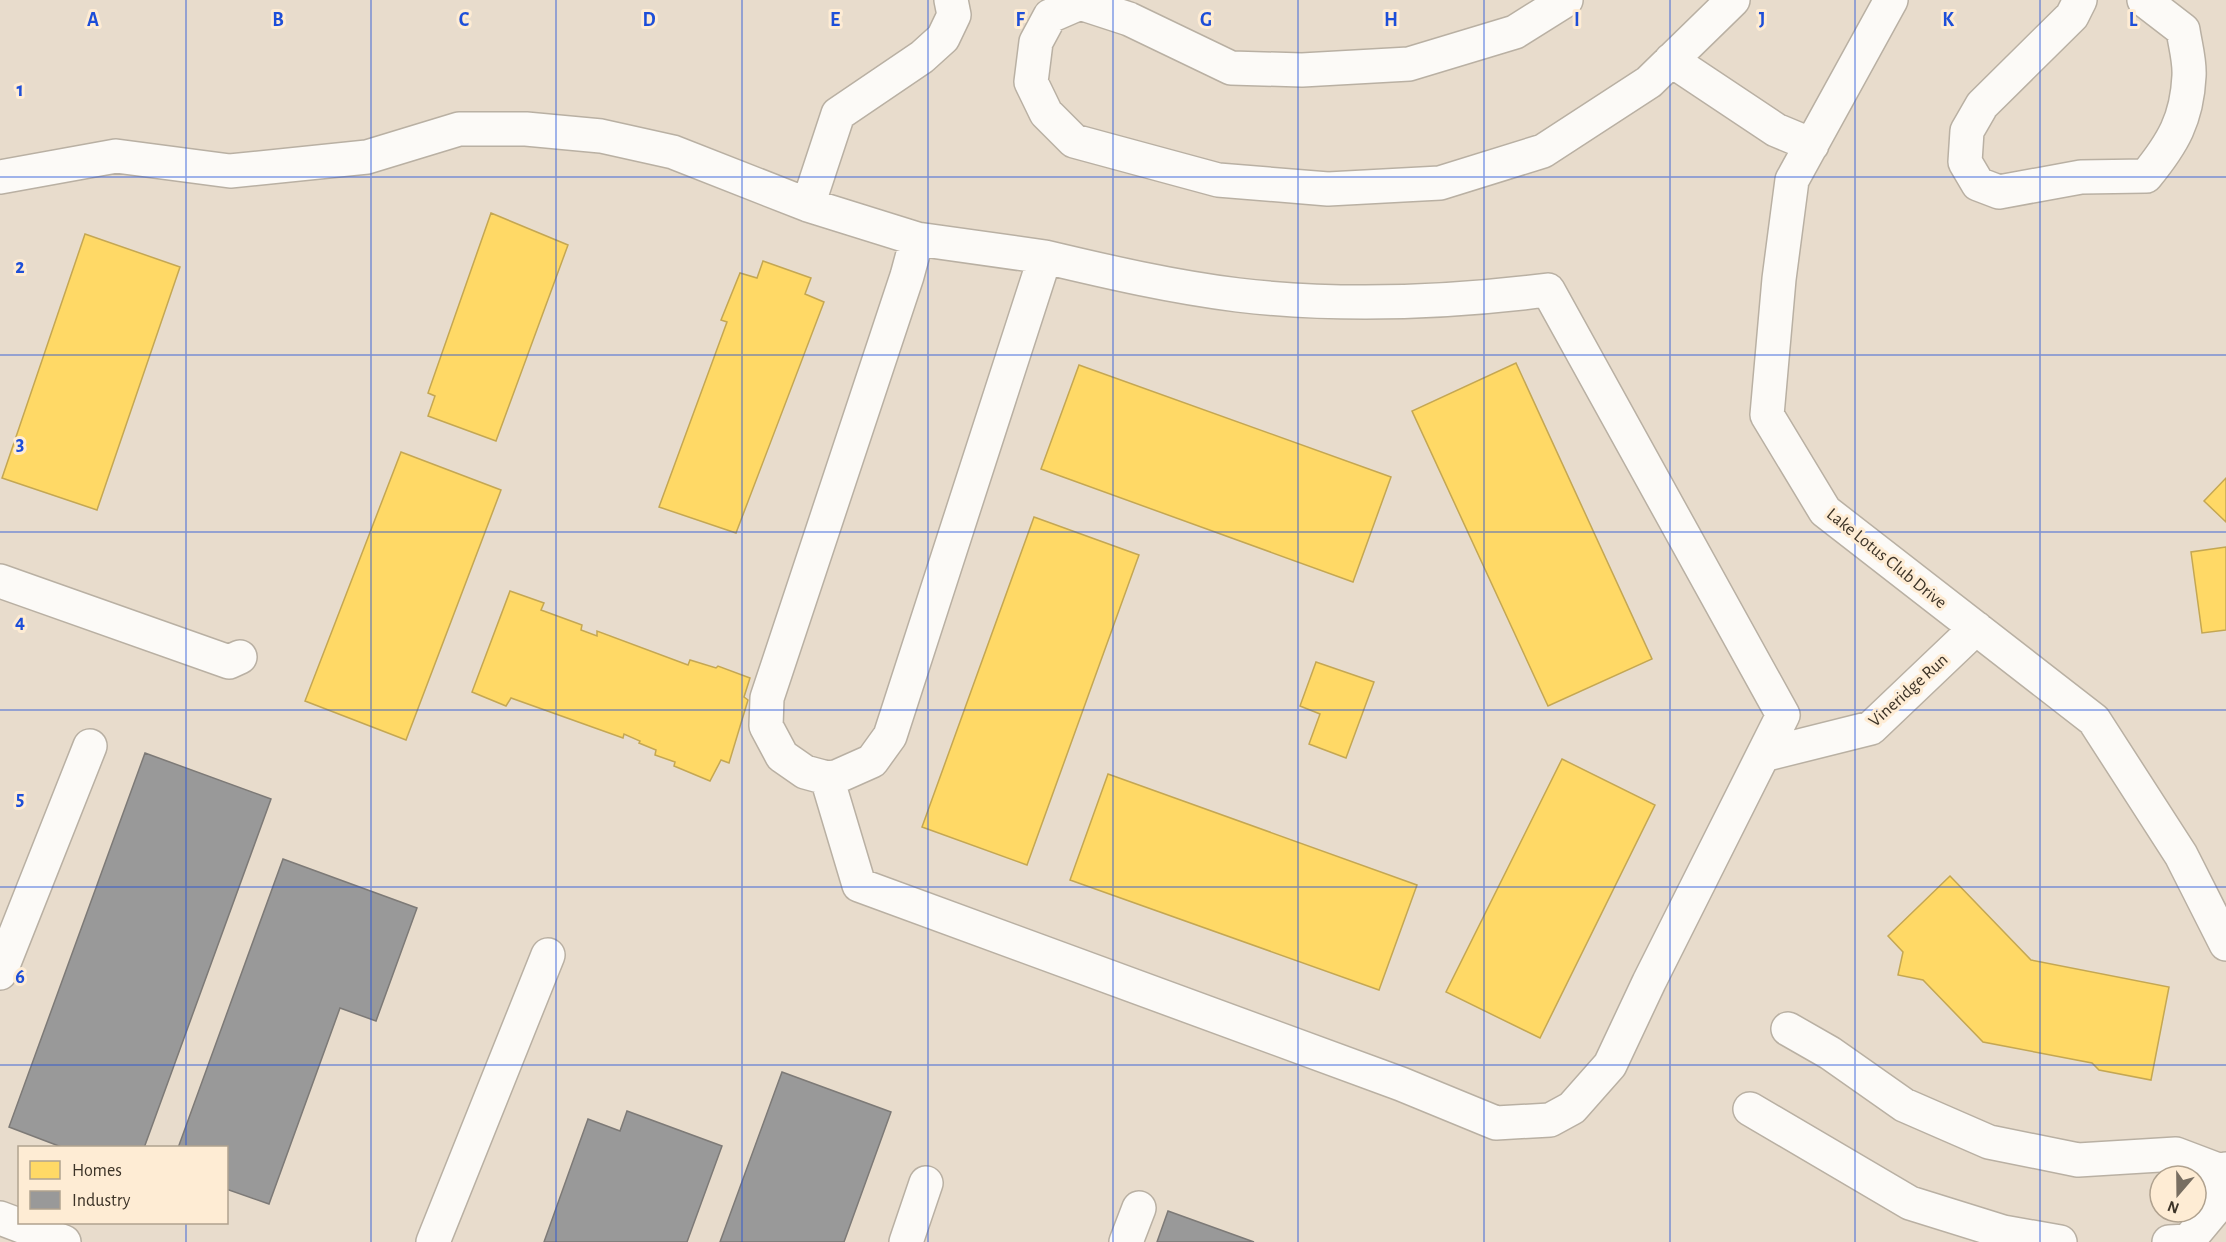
<svg xmlns="http://www.w3.org/2000/svg" width="2226" height="1242" viewBox="0 0 2226 1242" font-family="'Alegreya Sans',sans-serif">
  <rect width="100%" height="100%" fill="#e8dccc"/>
  <path fill="#ffd966" stroke="#c4a753" stroke-width="1.5" d="M 491,213 L 568,245 L 496,441 L 428,416 L 435,396 L 428,393 Z
    M 85,234 L 180,267 L 97,510 L 2,478 Z
    M 763,261 L 811,278 L 805,294 L 824,302 L 736,533 L 659,507 L 727,322 L 721,320 L 740,273 L 757,278 Z
    M 1516,363 L 1652,659 L 1548,706 L 1412,411 Z
    M 1079,365 L 1391,477 L 1353,582 L 1041,469 Z
    M 401,452 L 501,490 L 406,740 L 305,701 Z
    M 2226,478 L 2226,522 L 2204,501 Z
    M 1034,517 L 1139,555 L 1027,865 L 922,827 Z
    M 2226,547 L 2226,630 L 2202,633 L 2191,552 Z
    M 510,591 L 544,603 L 541,610 L 582,625 L 581,630 L 597,636 L 597,631 L 688,665 L 690,660 L 716,668 L 718,666 L 750,678 L 744,697 L 748,700 L 729,763 L 721,760 L 710,781 L 674,766 L 675,762 L 655,755 L 656,750 L 639,743 L 640,741 L 624,734 L 623,738 L 511,698 L 506,706 L 472,692 Z
    M 1316,662 L 1374,682 L 1346,758 L 1309,744 L 1320,714 L 1300,706 Z
    M 1562,759 L 1655,805 L 1540,1038 L 1446,992 Z
    M 1108,774 L 1417,885 L 1379,990 L 1070,880 Z
    M 1950,876 L 2031,960 L 2169,987 L 2151,1080 L 2099,1070 L 2092,1063 L 1983,1042 L 1923,980 L 1898,975 L 1903,952 L 1888,936 Z"/>
  <path fill="#999" stroke="#7d7a77" stroke-width="1.5" d="M 145,753 L 271,799 L 144,1148 L 64,1148 L 9,1127 Z
    M 283,859 L 417,908 L 376,1021 L 340,1008 L 269,1204 L 226,1189 L 226,1148 L 178,1148 Z
    M 782,1072 L 891,1112 L 844,1242 L 720,1242 Z
    M 627,1111 L 722,1146 L 687,1242 L 544,1242 L 588,1119 L 620,1131 Z
    M 1168,1211 L 1254,1242 L 1157,1242 Z"/>
  <g fill="none" stroke-linecap="round" stroke-linejoin="round">
    <defs>
      <path id="minor" d="M 1566,0 L 1515,32 L 1409,64 L 1302,70 L 1231,68 L 1129,19 L 1080,3 L 1050,16 L 1036,42 L 1031,82 L 1046,113 L 1074,141 L 1218,180 L 1328,189 L 1440,183 L 1543,151 L 1649,82 L 1733,0
        M 1891,0 L 1792,180 L 1779,279 L 1767,415 L 1825,511 L 2094,720 L 2181,855 L 2226,944
        M 2080,0 L 2072,16 L 1982,105 L 1967,131 L 1965,162 L 1978,184 L 1999,192 L 2081,177 L 2146,176 C 2173,143 2187,119 2189,76 C 2190,61 2185,44 2183,30 L 2144,0
        M 1671,60 L 1776,130 L 1812,145
        M 0,177 L 116,156 L 230,171 L 367,157 L 459,129 L 526,129 L 601,136 L 673,152 L 808,205 L 917,239 L 907,276 L 767,698 L 766,726 L 782,756 L 805,772 L 827,778 L 836,777 L 872,761 L 890,736 L 1045,257 C 1108,272 1173,287 1238,295 C 1341,307 1445,303 1548,290 L 1783,715 L 1649,982 L 1610,1065 L 1572,1108 L 1550,1120 L 1496,1123 L 1401,1084 L 859,885 L 827,778
        M 808,205 L 838,114 L 922,57 L 943,38 L 954,15 L 951,0
        M 917,239 L 1045,257
        M 0,581 L 229,662 L 240,657
        M 1763,755 L 1871,728 L 1976,628
        M 0,973 L 90,746
        M 1788,1029 L 1830,1053 L 1904,1105 L 1989,1142 L 2078,1160 L 2176,1154 L 2221,1171
        M 1750,1109 L 1910,1203 L 2003,1232 L 2060,1242
        M 0,1218 L 64,1242
        M 433,1242 L 548,955
        M 906,1242 L 926,1183
        M 1126,1242 L 1139,1208
        M 2169,1242 L 2188,1241 L 2213,1211 L 2221,1171 L 2226,1169"/>
    </defs>
    <use href="#minor" stroke="#b9b0a3" stroke-width="36"/>
    <use href="#minor" stroke="#fcfaf7" stroke-width="33"/>
  </g>
  <path fill="none" stroke="#1d4ed8" stroke-width="1.5" stroke-opacity="0.55" d="M 186,0 L 186,1148M 371,0 L 371,1242M 556,0 L 556,1242M 742,0 L 742,1242M 928,0 L 928,1242M 1113,0 L 1113,1242M 1298,0 L 1298,1242M 1484,0 L 1484,1242M 1670,0 L 1670,1242M 1855,0 L 1855,1242M 2040,0 L 2040,1242M 0,177 L 2226,177M 0,355 L 2226,355M 0,532 L 2226,532M 0,710 L 2226,710M 0,887 L 2226,887M 0,1065 L 2226,1065M 186,1222 L 186,1242"/>
  <g text-anchor="middle" stroke-width="6" stroke-linejoin="round" paint-order="stroke">
    <g font-size="18" fill="#3c3327" stroke="#feecd4">
      <text transform="translate(1887 558) rotate(39)" y="6">Lake Lotus Club Drive</text>
      <text transform="translate(1908 690) rotate(-42)" y="6">Vineridge Run</text>
    </g>
  </g>
  <g font-size="20" text-anchor="middle" font-weight="bold" fill="#1d4ed8" stroke="#feecd4" stroke-width="6" stroke-linejoin="round" paint-order="stroke">
    <text x="93" y="26">A</text>
    <text x="278" y="26">B</text>
    <text x="464" y="26">C</text>
    <text x="649" y="26">D</text>
    <text x="835" y="26">E</text>
    <text x="1020" y="26">F</text>
    <text x="1206" y="26">G</text>
    <text x="1391" y="26">H</text>
    <text x="1577" y="26">I</text>
    <text x="1762" y="26">J</text>
    <text x="1948" y="26">K</text>
    <text x="2133" y="26">L</text>
    <text x="20" y="96">1</text>
    <text x="20" y="273">2</text>
    <text x="20" y="450">3</text>
    <text x="20" y="628">4</text>
    <text x="20" y="805">5</text>
    <text x="20" y="983">6</text>
  </g>
  <rect x="18" y="1146" width="210" height="78" fill="#feecd4" stroke="#b0a28f" stroke-width="1.5"/>
  <rect x="30" y="1161" width="30" height="18" fill="#ffd966" stroke="#b0a28f" stroke-width="1.5"/>
  <text x="72" y="1176" font-size="18" fill="#3c3327">Homes</text>
  <rect x="30" y="1191" width="30" height="18" fill="#999999" stroke="#b0a28f" stroke-width="1.5"/>
  <text x="72" y="1206" font-size="18" fill="#3c3327">Industry</text>
  <g transform="translate(2178 1194) rotate(200)"><circle r="28" fill="#feecd4" stroke="#b0a28f" stroke-width="1.5"/>
  <path d="M0-4.5L10 22L0 15L-10 22Z" fill="#786e61"/>
  <text y="-9" font-size="16" font-weight="bold" text-anchor="middle" fill="#3c3327">N</text>
  </g>
</svg>
